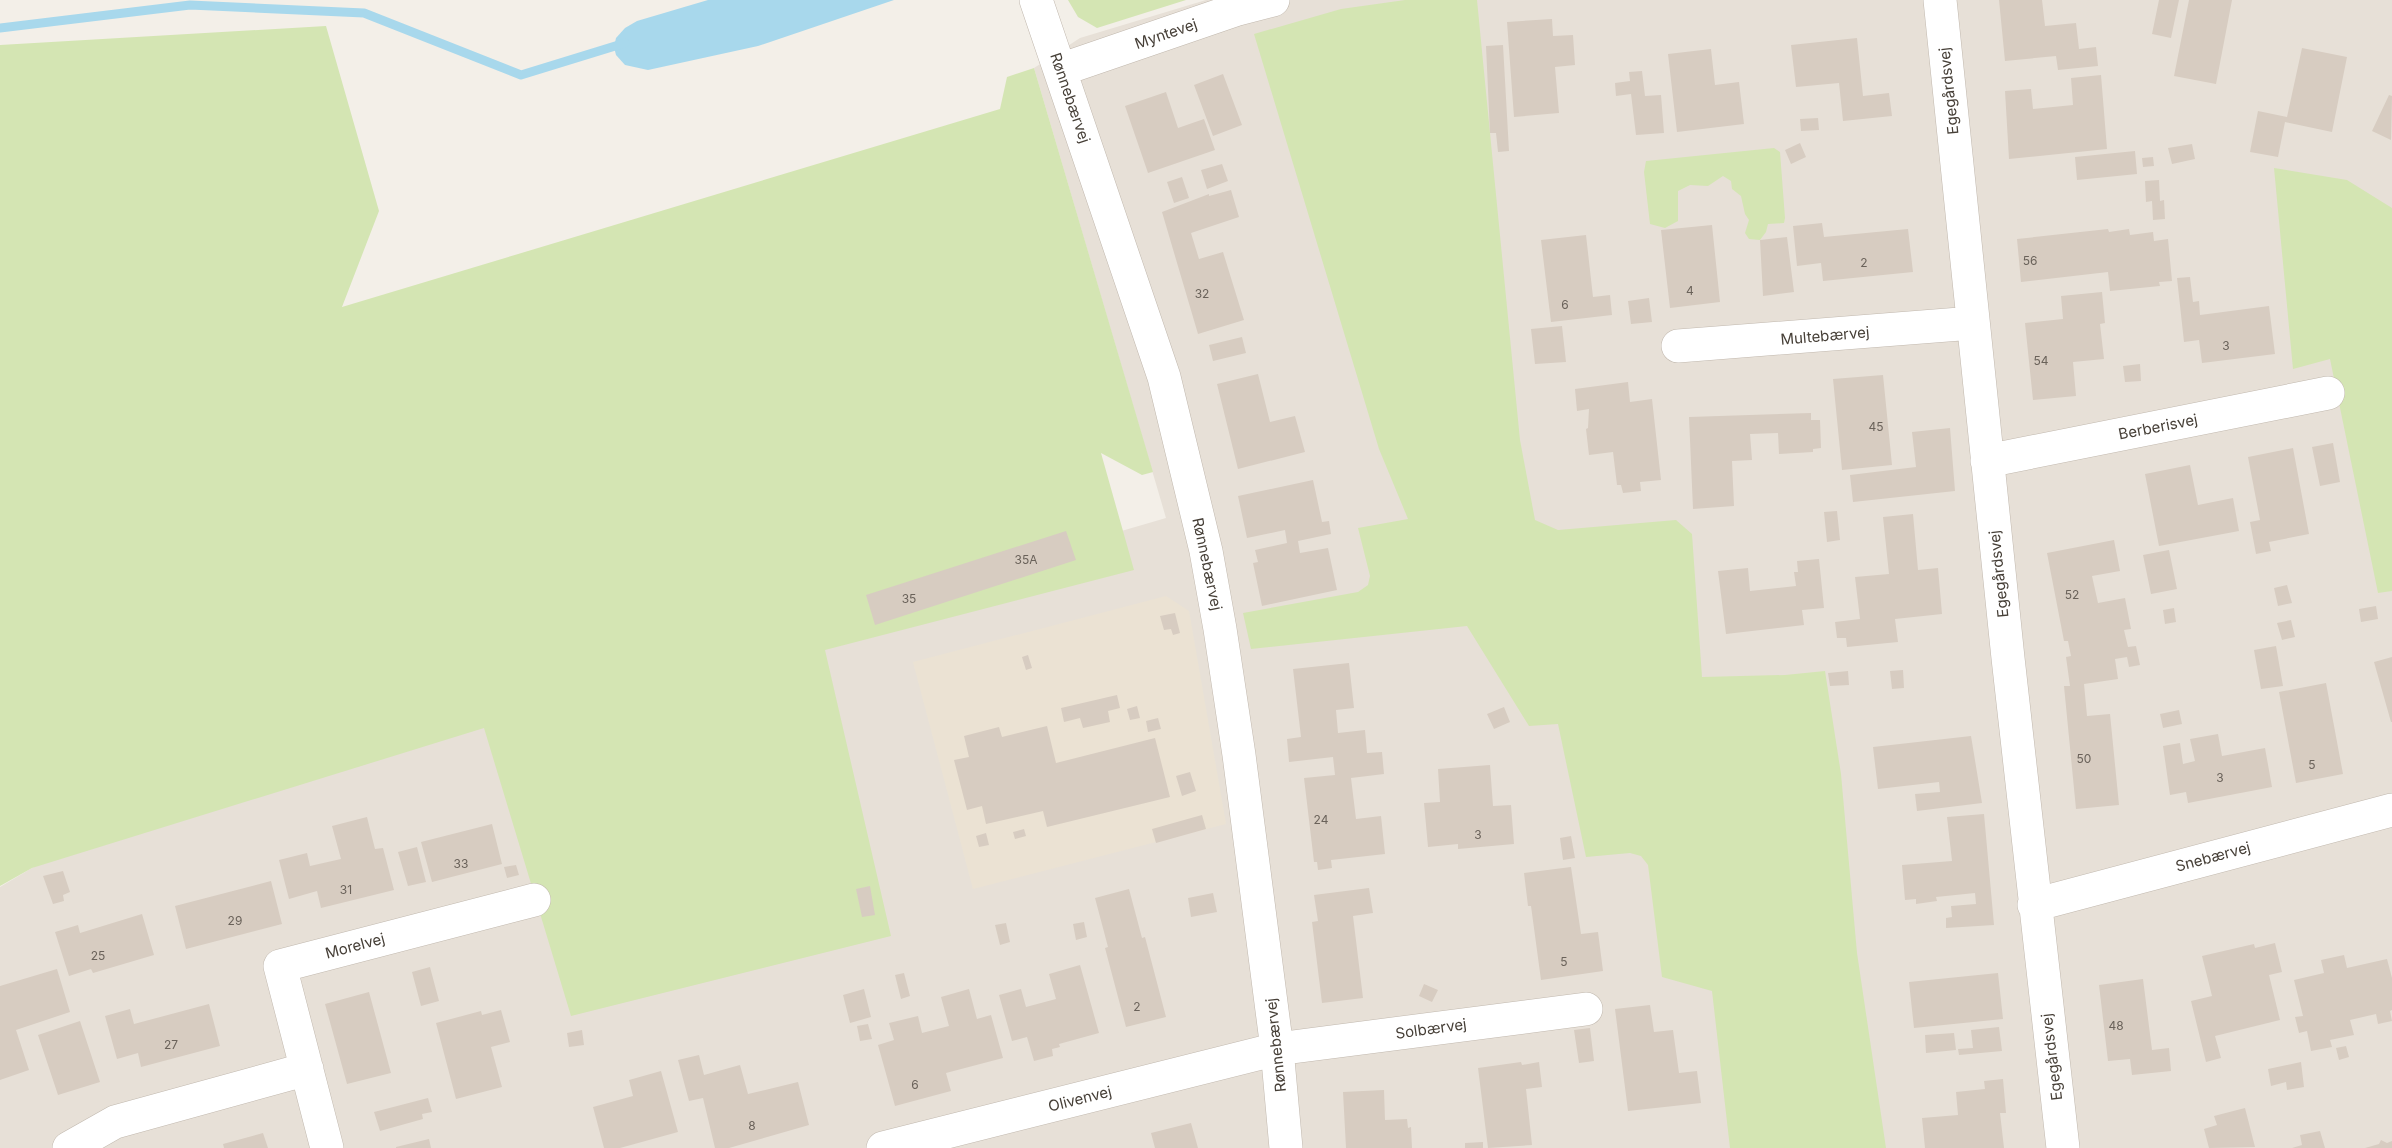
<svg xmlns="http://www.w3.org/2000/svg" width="2392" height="1148" viewBox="0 0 2392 1148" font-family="Inter,sans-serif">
  <rect width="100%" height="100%" fill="#f3efe8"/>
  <path fill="#e7e0d7" d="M 1206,0 L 2392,0 L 2392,1148 L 0,1148 L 0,887 L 32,868 L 145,815 L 1166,518 L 1034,68 L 1080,38 Z"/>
  <path fill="#ebe2d3" d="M 1166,596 L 1189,611 L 1226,824 L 973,889 L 913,662 Z"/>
  <path fill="#d4e5b3" d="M 1068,0 L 1186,0 L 1097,28 L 1078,17 Z
    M 1405,0 L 1477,0 L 1520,440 L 1535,520 L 1558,530 L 1676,520 L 1692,534 L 1702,677 L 1785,675 L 1825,671 L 1841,774 L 1857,953 L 1886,1148 L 1730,1148 L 1712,991 L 1662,977 L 1648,865 L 1641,856 L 1630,853 L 1586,857 L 1558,724 L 1529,726 L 1467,626 L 1251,649 L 1243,613 L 1358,592 L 1368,585 L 1370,576 L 1358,528 L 1408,519 L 1379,449 L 1254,34 L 1341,9 Z
    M 326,26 L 379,211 L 342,307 L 1000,109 L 1007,77 L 1034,68 L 1153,472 L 1142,475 L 1101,453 L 1134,570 L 825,650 L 891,936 L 571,1016 L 484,728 L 32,868 L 0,886 L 0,45 Z
    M 1774,148 L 1780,152 L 1785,218 L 1784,223 L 1768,224 L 1766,232 L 1760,240 L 1749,239 L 1745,233 L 1749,220 L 1745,214 L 1741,196 L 1732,189 L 1731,181 L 1723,176 L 1708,186 L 1690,185 L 1678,191 L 1678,221 L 1665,228 L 1650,224 L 1644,172 L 1646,161 Z
    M 2274,168 L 2347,180 L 2392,208 L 2392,591 L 2378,593 L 2330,359 L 2293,369 Z"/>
  <path fill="#a8d8ec" d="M 708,0 L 894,0 L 758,46 L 648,70 L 625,65 L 616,55 L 614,47 L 616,38 L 625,28 L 637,21 Z"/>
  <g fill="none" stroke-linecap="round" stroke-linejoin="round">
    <path stroke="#a8d8ec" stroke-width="9" d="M 0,28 L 190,5 L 364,13 L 521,75 L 625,43"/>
  </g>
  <path fill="#d7ccc1" d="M 1999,0 L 2042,0 L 2045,26 L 2076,23 L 2079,49 L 2096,47 L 2098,66 L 2058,70 L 2056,56 L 2005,61 Z
    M 2159,0 L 2179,0 L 2171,38 L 2152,34 Z
    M 2189,0 L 2232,0 L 2216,84 L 2174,76 Z
    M 1552,19 L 1553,36 L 1573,35 L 1575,65 L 1555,67 L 1559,113 L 1514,117 L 1507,22 Z
    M 1857,38 L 1863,96 L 1889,93 L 1892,116 L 1843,121 L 1839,83 L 1796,87 L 1791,45 Z
    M 1503,45 L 1509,151 L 1498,152 L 1496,133 L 1490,133 L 1486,46 Z
    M 2302,48 L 2347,57 L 2332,132 L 2285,122 L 2278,157 L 2250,152 L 2258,111 L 2287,117 Z
    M 1711,49 L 1715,85 L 1739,82 L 1744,124 L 1677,132 L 1668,54 Z
    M 1642,71 L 1645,96 L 1661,95 L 1664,133 L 1636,135 L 1631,94 L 1616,96 L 1615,83 L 1630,81 L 1629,72 Z
    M 1223,74 L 1242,125 L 1213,136 L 1194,85 Z
    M 2101,75 L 2107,149 L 2009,159 L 2005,91 L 2031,89 L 2033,109 L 2073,105 L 2071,78 Z
    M 1166,92 L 1178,128 L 1204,119 L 1215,150 L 1148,173 L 1125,106 Z
    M 2389,95 L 2392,96 L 2391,140 L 2372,131 Z
    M 1818,118 L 1819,130 L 1801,131 L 1800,119 Z
    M 1800,143 L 1806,157 L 1791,164 L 1785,150 Z
    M 2192,144 L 2195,159 L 2172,164 L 2168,148 Z
    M 2135,151 L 2137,174 L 2077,180 L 2075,157 Z
    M 2153,157 L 2154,166 L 2143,167 L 2142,158 Z
    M 1222,164 L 1228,181 L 1207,189 L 1201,170 Z
    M 1182,177 L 1189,198 L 1174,203 L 1167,182 Z
    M 2159,180 L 2160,201 L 2164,200 L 2165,219 L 2153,220 L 2152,201 L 2146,202 L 2145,181 Z
    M 1231,190 L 1239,217 L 1191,233 L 1199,259 L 1223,252 L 1244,320 L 1198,334 L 1162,212 L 1209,194 L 1209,196 Z
    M 1822,223 L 1824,237 L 1908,229 L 1913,272 L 1823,281 L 1821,263 L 1797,266 L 1793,226 Z
    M 1712,225 L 1720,302 L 1670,308 L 1661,230 Z
    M 2108,229 L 2109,232 L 2129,229 L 2130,235 L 2153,232 L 2154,241 L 2168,239 L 2172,281 L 2159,282 L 2160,286 L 2110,291 L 2108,272 L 2021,282 L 2017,239 Z
    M 1586,235 L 1593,297 L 1610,295 L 1612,315 L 1551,322 L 1541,240 Z
    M 1787,237 L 1794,292 L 1763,296 L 1760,240 Z
    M 2190,277 L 2193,302 L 2199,301 L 2200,315 L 2269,306 L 2275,354 L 2202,363 L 2199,340 L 2184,342 L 2177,278 Z
    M 2102,292 L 2105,323 L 2100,324 L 2104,359 L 2073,362 L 2076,396 L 2033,400 L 2025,323 L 2063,319 L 2061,296 Z
    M 1649,298 L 1652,322 L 1631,324 L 1628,301 Z
    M 1562,326 L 1566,362 L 1535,364 L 1531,329 Z
    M 1242,337 L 1246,353 L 1213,361 L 1209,345 Z
    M 2140,364 L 2141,381 L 2125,382 L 2123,366 Z
    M 1258,374 L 1270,422 L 1295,416 L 1305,452 L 1238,469 L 1217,384 Z
    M 1883,375 L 1892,465 L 1842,470 L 1833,379 Z
    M 1628,382 L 1630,402 L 1652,399 L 1661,480 L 1640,482 L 1641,491 L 1623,493 L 1621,485 L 1617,485 L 1613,452 L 1589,455 L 1586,429 L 1588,428 L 1589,409 L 1577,411 L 1575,389 Z
    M 1811,413 L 1811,420 L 1820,420 L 1821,448 L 1813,449 L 1813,452 L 1779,454 L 1778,433 L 1750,434 L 1752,460 L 1732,461 L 1734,506 L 1693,509 L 1689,417 Z
    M 1950,428 L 1955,491 L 1853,502 L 1850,475 L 1916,467 L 1912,432 Z
    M 2333,443 L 2340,482 L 2320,486 L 2312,447 Z
    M 2293,448 L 2309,534 L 2269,542 L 2271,551 L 2256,554 L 2250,522 L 2260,520 L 2248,457 Z
    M 2190,465 L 2198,505 L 2233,498 L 2239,531 L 2159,546 L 2145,474 Z
    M 1313,480 L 1322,522 L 1329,521 L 1331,534 L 1298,541 L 1300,553 L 1328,548 L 1337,590 L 1262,606 L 1253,563 L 1258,562 L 1255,550 L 1287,543 L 1285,530 L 1247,538 L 1238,496 Z
    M 1837,511 L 1840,540 L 1827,542 L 1824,512 Z
    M 1913,514 L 1918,570 L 1938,568 L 1942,614 L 1895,619 L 1898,642 L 1847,647 L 1846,638 L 1837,638 L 1835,622 L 1860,619 L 1855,577 L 1889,574 L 1883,517 Z
    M 1066,531 L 1076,560 L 875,625 L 866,595 Z
    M 2114,540 L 2120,571 L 2092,576 L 2098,603 L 2125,598 L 2131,629 L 2124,630 L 2128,647 L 2136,646 L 2140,665 L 2129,667 L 2127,657 L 2115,659 L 2118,679 L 2084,684 L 2087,716 L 2110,714 L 2119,805 L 2076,809 L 2064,686 L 2070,686 L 2066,657 L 2071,656 L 2068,641 L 2064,641 L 2047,553 Z
    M 2169,550 L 2177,589 L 2151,594 L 2143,555 Z
    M 1819,559 L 1824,608 L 1802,610 L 1804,625 L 1726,634 L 1718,571 L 1748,568 L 1750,591 L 1796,586 L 1794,572 L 1798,572 L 1797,561 Z
    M 2287,585 L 2292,603 L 2278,606 L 2274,588 Z
    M 2376,606 L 2378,619 L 2361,622 L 2359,609 Z
    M 2174,608 L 2176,622 L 2165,624 L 2163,610 Z
    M 1175,613 L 1180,633 L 1173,635 L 1171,629 L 1164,630 L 1160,616 Z
    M 2291,620 L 2295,637 L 2282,640 L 2277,623 Z
    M 2276,646 L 2283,686 L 2261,689 L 2254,650 Z
    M 1028,655 L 1032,668 L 1026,670 L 1022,657 Z
    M 2392,657 L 2392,722 L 2391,722 L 2374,662 Z
    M 1349,663 L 1354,708 L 1336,710 L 1338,733 L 1365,730 L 1367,753 L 1382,752 L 1384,774 L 1351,778 L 1356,819 L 1381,816 L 1385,854 L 1331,860 L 1332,868 L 1318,870 L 1317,862 L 1314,862 L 1304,778 L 1335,775 L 1333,757 L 1289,762 L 1287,739 L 1301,737 L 1293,669 Z
    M 1903,670 L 1904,688 L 1892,689 L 1890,671 Z
    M 1848,671 L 1849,685 L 1830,686 L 1828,673 Z
    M 2326,683 L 2343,774 L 2296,783 L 2279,692 Z
    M 1117,695 L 1120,708 L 1108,711 L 1110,722 L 1083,728 L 1080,718 L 1064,722 L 1061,708 Z
    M 1137,706 L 1140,718 L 1130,720 L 1127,709 Z
    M 1504,707 L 1510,722 L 1494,729 L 1487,714 Z
    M 2179,710 L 2182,724 L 2163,728 L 2160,714 Z
    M 1158,718 L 1161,729 L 1148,732 L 1146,721 Z
    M 1047,726 L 1056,763 L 1155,738 L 1170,797 L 1047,827 L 1043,811 L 986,824 L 982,806 L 967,810 L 954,760 L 969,757 L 964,736 L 999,727 L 1002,737 Z
    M 2218,734 L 2222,756 L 2265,748 L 2272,787 L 2188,803 L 2186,792 L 2170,795 L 2163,746 L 2180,743 L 2183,764 L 2195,761 L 2190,739 Z
    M 1971,736 L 1982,803 L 1917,811 L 1915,794 L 1940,792 L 1939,782 L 1878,789 L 1873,747 Z
    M 1490,765 L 1493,806 L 1511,805 L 1514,844 L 1458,849 L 1458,844 L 1428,847 L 1424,803 L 1440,802 L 1438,769 Z
    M 1190,772 L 1196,791 L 1182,796 L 1176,776 Z
    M 1984,814 L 1994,925 L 1946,928 L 1946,918 L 1952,917 L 1951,906 L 1976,904 L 1975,893 L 1936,897 L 1937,901 L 1916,904 L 1916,899 L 1905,900 L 1902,865 L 1952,861 L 1947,817 Z
    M 1202,815 L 1206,829 L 1156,843 L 1152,829 Z
    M 367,817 L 375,849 L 383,848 L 394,890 L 321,908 L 317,891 L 289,899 L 279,860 L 307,853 L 310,866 L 341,859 L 332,826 Z
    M 492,824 L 502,864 L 432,882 L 421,842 Z
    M 1024,829 L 1026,836 L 1015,839 L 1013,832 Z
    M 986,833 L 989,845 L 979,847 L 976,836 Z
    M 1571,836 L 1575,858 L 1563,860 L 1560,838 Z
    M 417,847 L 426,882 L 408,886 L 398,852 Z
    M 516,865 L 519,875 L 507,878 L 504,867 Z
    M 1571,867 L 1581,934 L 1598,932 L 1603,971 L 1541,980 L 1531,906 L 1528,906 L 1524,873 Z
    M 63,871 L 70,892 L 63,895 L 64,901 L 53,904 L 43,876 Z
    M 271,881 L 282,924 L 186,949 L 175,906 Z
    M 870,886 L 875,915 L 862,917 L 856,889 Z
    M 1369,888 L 1373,913 L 1353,916 L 1363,998 L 1322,1003 L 1312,922 L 1318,921 L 1314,895 Z
    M 1129,889 L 1142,938 L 1145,937 L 1166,1017 L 1126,1027 L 1105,948 L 1108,947 L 1095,898 Z
    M 1213,893 L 1217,912 L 1191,917 L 1188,898 Z
    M 142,914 L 154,955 L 93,973 L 91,969 L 69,976 L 55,932 L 78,925 L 80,933 Z
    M 1084,922 L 1087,937 L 1076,940 L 1073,924 Z
    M 1006,923 L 1010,942 L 1000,945 L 995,925 Z
    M 2275,943 L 2282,972 L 2269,975 L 2280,1020 L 2215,1036 L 2221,1058 L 2206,1062 L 2191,1001 L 2212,996 L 2202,956 L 2254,944 L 2255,948 Z
    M 2344,955 L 2347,968 L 2387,959 L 2392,978 L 2392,1010 L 2390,1011 L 2392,1021 L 2378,1024 L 2376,1014 L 2350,1020 L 2354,1035 L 2330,1040 L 2332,1047 L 2311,1051 L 2307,1031 L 2299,1033 L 2295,1017 L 2303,1016 L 2294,980 L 2324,973 L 2321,960 Z
    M 1080,965 L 1099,1033 L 1059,1044 L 1060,1047 L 1052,1049 L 1053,1056 L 1034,1061 L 1027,1037 L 1012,1041 L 999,995 L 1021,989 L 1026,1007 L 1056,999 L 1049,974 Z
    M 430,967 L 439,1001 L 421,1006 L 412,972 Z
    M 57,969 L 70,1012 L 16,1030 L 29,1070 L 0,1080 L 0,986 Z
    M 904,973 L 910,996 L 901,999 L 895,975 Z
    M 1998,973 L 2003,1019 L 1914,1028 L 1909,982 Z
    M 2143,979 L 2152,1050 L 2169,1048 L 2171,1071 L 2132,1075 L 2130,1059 L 2108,1061 L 2099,985 Z
    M 1424,984 L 1438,990 L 1432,1002 L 1419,996 Z
    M 864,989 L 871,1017 L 850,1023 L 843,995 Z
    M 969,989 L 977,1019 L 991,1015 L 1003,1058 L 946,1073 L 951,1091 L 895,1106 L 878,1045 L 894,1040 L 889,1023 L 918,1016 L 922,1033 L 949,1026 L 941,997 Z
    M 369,992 L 391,1073 L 347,1084 L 325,1004 Z
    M 209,1004 L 220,1046 L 141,1067 L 138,1053 L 117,1059 L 105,1016 L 130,1009 L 134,1024 Z
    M 1650,1005 L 1654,1032 L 1673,1030 L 1679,1073 L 1697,1071 L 1701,1103 L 1628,1111 L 1615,1009 Z
    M 501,1010 L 510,1042 L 491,1047 L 502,1087 L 456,1099 L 436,1023 L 481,1011 L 482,1015 Z
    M 80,1021 L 100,1082 L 58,1095 L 38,1035 Z
    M 868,1024 L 872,1039 L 860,1041 L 857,1026 Z
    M 1999,1027 L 2002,1051 L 1959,1055 L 1958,1049 L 1973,1048 L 1971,1030 Z
    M 1590,1028 L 1594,1061 L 1579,1063 L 1574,1030 Z
    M 582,1030 L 584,1045 L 569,1047 L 567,1033 Z
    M 1954,1033 L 1956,1050 L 1926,1053 L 1925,1035 Z
    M 2346,1046 L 2349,1057 L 2339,1060 L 2336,1048 Z
    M 699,1055 L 704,1075 L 740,1065 L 748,1094 L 798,1082 L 809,1125 L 729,1148 L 715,1148 L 703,1098 L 689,1101 L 678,1060 Z
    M 1521,1062 L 1522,1065 L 1539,1062 L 1542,1087 L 1526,1089 L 1532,1145 L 1488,1148 L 1478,1068 Z
    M 2301,1062 L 2304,1087 L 2287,1090 L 2286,1082 L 2271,1086 L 2268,1069 Z
    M 661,1071 L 678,1132 L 620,1148 L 604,1148 L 593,1107 L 633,1096 L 629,1080 Z
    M 2003,1079 L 2006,1113 L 2000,1113 L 2004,1148 L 1925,1148 L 1922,1118 L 1958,1115 L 1956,1092 L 1985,1089 L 1984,1081 Z
    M 1384,1090 L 1385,1120 L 1407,1119 L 1408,1128 L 1411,1127 L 1412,1148 L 1346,1148 L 1343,1092 Z
    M 428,1098 L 432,1112 L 422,1114 L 423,1119 L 380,1131 L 374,1112 Z
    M 2245,1108 L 2255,1147 L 2209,1148 L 2204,1129 L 2217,1125 L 2214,1116 Z
    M 1191,1123 L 1198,1148 L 1155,1148 L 1151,1133 Z
    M 2320,1131 L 2325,1148 L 2292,1148 L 2302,1145 L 2300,1135 Z
    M 263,1133 L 268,1148 L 224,1148 L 223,1144 Z
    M 429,1139 L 431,1148 L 396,1148 L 396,1147 Z
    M 2381,1140 L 2387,1143 L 2392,1141 L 2392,1148 L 2365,1148 L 2379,1144 Z
    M 1483,1142 L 1483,1148 L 1465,1148 L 1465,1143 Z"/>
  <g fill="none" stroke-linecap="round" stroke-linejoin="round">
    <defs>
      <path id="minor" d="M 1036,0 L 1164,377 L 1206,551 L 1220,629 L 1239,755 L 1277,1049 L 1286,1148
        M 1940,0 L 2008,658 L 2063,1148
        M 1060,70 L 1238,9 L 1273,0
        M 1678,346 L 1973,323
        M 1987,461 L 2328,393
        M 2034,905 L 2392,810
        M 69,1148 L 115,1122 L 307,1069
        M 327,1148 L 280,966 L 534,900
        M 883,1148 L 1277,1049 L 1586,1009"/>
    </defs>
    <use href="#minor" stroke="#c1b8ae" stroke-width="34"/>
    <use href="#minor" stroke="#fff" stroke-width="33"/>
  </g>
  <g text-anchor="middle" stroke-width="4.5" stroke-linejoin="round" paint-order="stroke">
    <g font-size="12" fill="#6a625a">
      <text x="2030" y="265">56</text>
      <text x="1864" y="267">2</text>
      <text x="1690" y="295">4</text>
      <text x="1202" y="298">32</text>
      <text x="1565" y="309">6</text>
      <text x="2226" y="350">3</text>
      <text x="2041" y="365">54</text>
      <text x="1876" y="431">45</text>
      <text x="1026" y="564">35A</text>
      <text x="2072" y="599">52</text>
      <text x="909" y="603">35</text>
      <text x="2084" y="763">50</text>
      <text x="2312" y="769">5</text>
      <text x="2220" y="782">3</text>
      <text x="1321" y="824">24</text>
      <text x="1478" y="839">3</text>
      <text x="461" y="868">33</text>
      <text x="346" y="894">31</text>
      <text x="235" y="925">29</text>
      <text x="98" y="960">25</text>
      <text x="1564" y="966">5</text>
      <text x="1137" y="1011">2</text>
      <text x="2116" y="1030">48</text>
      <text x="171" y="1049">27</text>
      <text x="915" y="1089">6</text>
      <text x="752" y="1130">8</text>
    </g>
    <g font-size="15" fill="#463f37" stroke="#fff">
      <text transform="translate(1166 34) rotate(-19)" y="5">Myntevej</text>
      <text transform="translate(1949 91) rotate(-96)" y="5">Egegårdsvej</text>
      <text transform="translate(1070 98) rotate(71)" y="5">Rønnebærvej</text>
      <text transform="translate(1825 336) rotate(-5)" y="5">Multebærvej</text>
      <text transform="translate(2158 427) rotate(-11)" y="5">Berberisvej</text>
      <text transform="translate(1207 564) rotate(78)" y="5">Rønnebærvej</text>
      <text transform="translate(1999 574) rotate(-96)" y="5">Egegårdsvej</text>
      <text transform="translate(2213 857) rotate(-15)" y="5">Snebærvej</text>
      <text transform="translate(355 946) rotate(-15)" y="5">Morelvej</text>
      <text transform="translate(1431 1029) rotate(-8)" y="5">Solbærvej</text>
      <text transform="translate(1276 1045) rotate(-96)" y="5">Rønnebærvej</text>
      <text transform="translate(2052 1057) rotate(-97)" y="5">Egegårdsvej</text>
      <text transform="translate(1080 1099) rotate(-14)" y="5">Olivenvej</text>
    </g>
  </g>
</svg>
